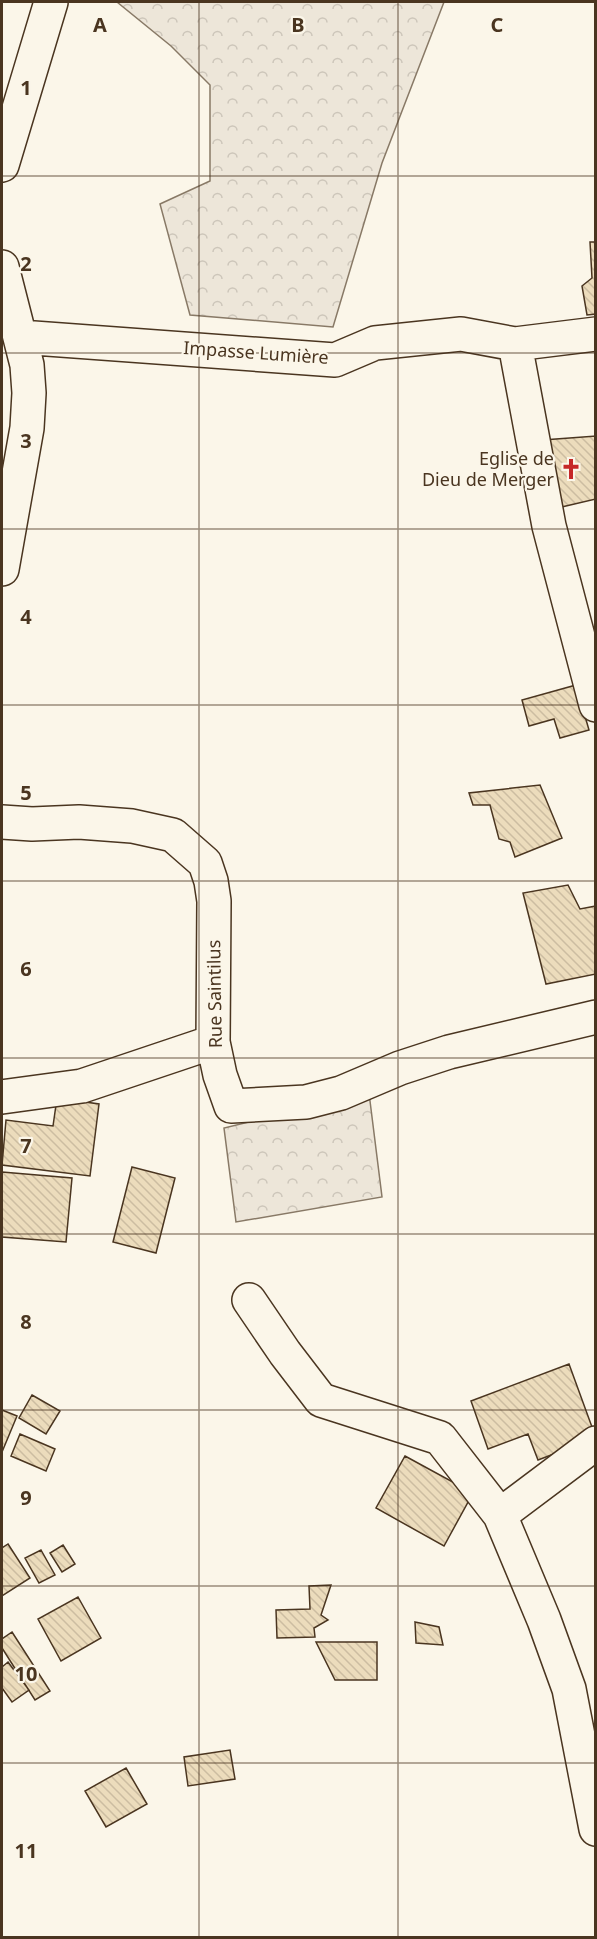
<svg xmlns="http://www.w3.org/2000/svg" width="597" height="1939" viewBox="0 0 597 1939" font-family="'Noto Sans',sans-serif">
  <defs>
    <pattern id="forest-crowns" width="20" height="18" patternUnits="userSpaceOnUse" patternTransform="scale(1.5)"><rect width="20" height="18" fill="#ede6d9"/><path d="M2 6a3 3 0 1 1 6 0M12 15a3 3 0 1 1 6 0" fill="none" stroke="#cdc6ba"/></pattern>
    <pattern id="building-back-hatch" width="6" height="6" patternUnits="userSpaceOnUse" patternTransform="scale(1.5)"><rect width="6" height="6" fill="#ecdcbc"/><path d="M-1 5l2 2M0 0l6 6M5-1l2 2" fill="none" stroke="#ccbda1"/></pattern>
  </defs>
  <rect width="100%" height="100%" fill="#fbf6e9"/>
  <path fill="url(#forest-crowns)" stroke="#887966" stroke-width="1.5" d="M 117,2 L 444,2 L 382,163 L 333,327 L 190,315 L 160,204 L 210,181 L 210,85 L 171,46 Z
    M 369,1093 L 382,1197 L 236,1222 L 224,1128 Z"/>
  <path fill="url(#building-back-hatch)" stroke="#4a3520" stroke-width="1.5" d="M 590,242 L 596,242 L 596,314 L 587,315 L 582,286 L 592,278 Z
    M 596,436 L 596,499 L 553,509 L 543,440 Z
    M 576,685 L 589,730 L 560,738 L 554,719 L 529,726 L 522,700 Z
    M 540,785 L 562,838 L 515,857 L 510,842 L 499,839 L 490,805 L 473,805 L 469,793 Z
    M 568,885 L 580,909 L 596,906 L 596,974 L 546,984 L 523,893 Z
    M 57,1098 L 99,1104 L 90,1176 L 2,1165 L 6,1120 L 53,1126 Z
    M 132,1167 L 175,1178 L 156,1253 L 113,1242 Z
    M 2,1172 L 72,1178 L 66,1242 L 2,1237 Z
    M 569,1364 L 596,1438 L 538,1460 L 528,1434 L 488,1449 L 471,1401 Z
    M 32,1395 L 60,1411 L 46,1434 L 19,1418 Z
    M 2,1410 L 17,1416 L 2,1452 Z
    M 20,1434 L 55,1449 L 46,1471 L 11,1456 Z
    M 405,1456 L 473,1493 L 444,1546 L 376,1508 Z
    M 8,1544 L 30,1578 L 2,1596 L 2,1548 Z
    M 63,1545 L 75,1564 L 62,1572 L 50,1553 Z
    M 41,1550 L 55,1575 L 39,1583 L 25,1558 Z
    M 331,1585 L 321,1615 L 328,1620 L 314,1628 L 315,1637 L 277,1638 L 276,1610 L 310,1609 L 309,1586 Z
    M 78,1597 L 101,1638 L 61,1661 L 38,1619 Z
    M 415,1622 L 439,1627 L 443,1645 L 416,1643 Z
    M 12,1632 L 50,1691 L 35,1700 L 2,1648 L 2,1639 Z
    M 316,1642 L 377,1642 L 377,1680 L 335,1680 Z
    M 8,1662 L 29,1690 L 12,1702 L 2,1688 L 2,1667 Z
    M 230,1750 L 235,1779 L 188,1786 L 184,1757 Z
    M 126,1768 L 147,1804 L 106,1827 L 85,1791 Z"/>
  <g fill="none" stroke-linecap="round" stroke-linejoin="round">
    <defs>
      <path id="minor" d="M 2,165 L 51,2
        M 2,267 L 27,365 L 29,393 L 27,428 L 2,569
        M 20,337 L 335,360 L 375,343 L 461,334 L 515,344 L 596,334
        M 515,344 L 549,526 L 596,705
        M 2,822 L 32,824 L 79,822 L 132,826 L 173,835 L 205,863 L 211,881 L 214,901 L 213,1042 L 220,1075 L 231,1106 L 306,1102 L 341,1093 L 400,1068 L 449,1052 L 596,1017
        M 2,1097 L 82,1086 L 213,1042
        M 249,1300 L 285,1353 L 321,1400 L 440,1438 L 500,1515
        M 596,1443 L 500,1515 L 544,1620 L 569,1689 L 596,1829"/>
    </defs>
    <use href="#minor" stroke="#4a3520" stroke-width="36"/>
    <use href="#minor" stroke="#fbf6e9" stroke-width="33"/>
  </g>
  <path fill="none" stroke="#4a3520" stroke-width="1.5" stroke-opacity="0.55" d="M 199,2 L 199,1938M 398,2 L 398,1938M 2,176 L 596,176M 2,353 L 596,353M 2,529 L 596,529M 2,705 L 596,705M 2,881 L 596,881M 2,1058 L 596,1058M 2,1234 L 596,1234M 2,1410 L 596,1410M 2,1586 L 596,1586M 2,1763 L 596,1763"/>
  <defs>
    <symbol id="church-bare" viewBox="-9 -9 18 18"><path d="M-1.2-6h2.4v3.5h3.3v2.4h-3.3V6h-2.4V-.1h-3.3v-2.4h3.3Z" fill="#c62828" stroke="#fbf6e9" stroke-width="2.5" paint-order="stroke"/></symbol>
  </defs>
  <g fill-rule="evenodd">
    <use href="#church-bare" x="556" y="454" width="30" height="30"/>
  </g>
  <g text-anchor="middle" stroke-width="4.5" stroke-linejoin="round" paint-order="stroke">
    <g font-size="18" fill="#4a3520" stroke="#fbf6e9">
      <text transform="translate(256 353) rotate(4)" y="6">Impasse Lumière</text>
      <text transform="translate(215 994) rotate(-91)" y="6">Rue Saintilus</text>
    </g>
    <g font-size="18" fill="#4a3520" stroke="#fbf6e9" text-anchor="end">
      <text x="554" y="465">Eglise de<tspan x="554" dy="21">Dieu de Merger</tspan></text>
    </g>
  </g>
  <g font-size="20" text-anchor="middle" font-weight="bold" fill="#4a3520" stroke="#fbf6e9" stroke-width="4.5" stroke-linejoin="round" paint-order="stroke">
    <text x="100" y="32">A</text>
    <text x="298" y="32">B</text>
    <text x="497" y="32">C</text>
    <text x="26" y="95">1</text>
    <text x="26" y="271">2</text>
    <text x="26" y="448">3</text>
    <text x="26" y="624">4</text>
    <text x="26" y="800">5</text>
    <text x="26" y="976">6</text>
    <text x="26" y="1153">7</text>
    <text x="26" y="1329">8</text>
    <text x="26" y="1505">9</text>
    <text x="26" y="1681">10</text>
    <text x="26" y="1858">11</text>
  </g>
  <rect width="597" height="1939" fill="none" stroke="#4a3520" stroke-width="6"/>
</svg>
